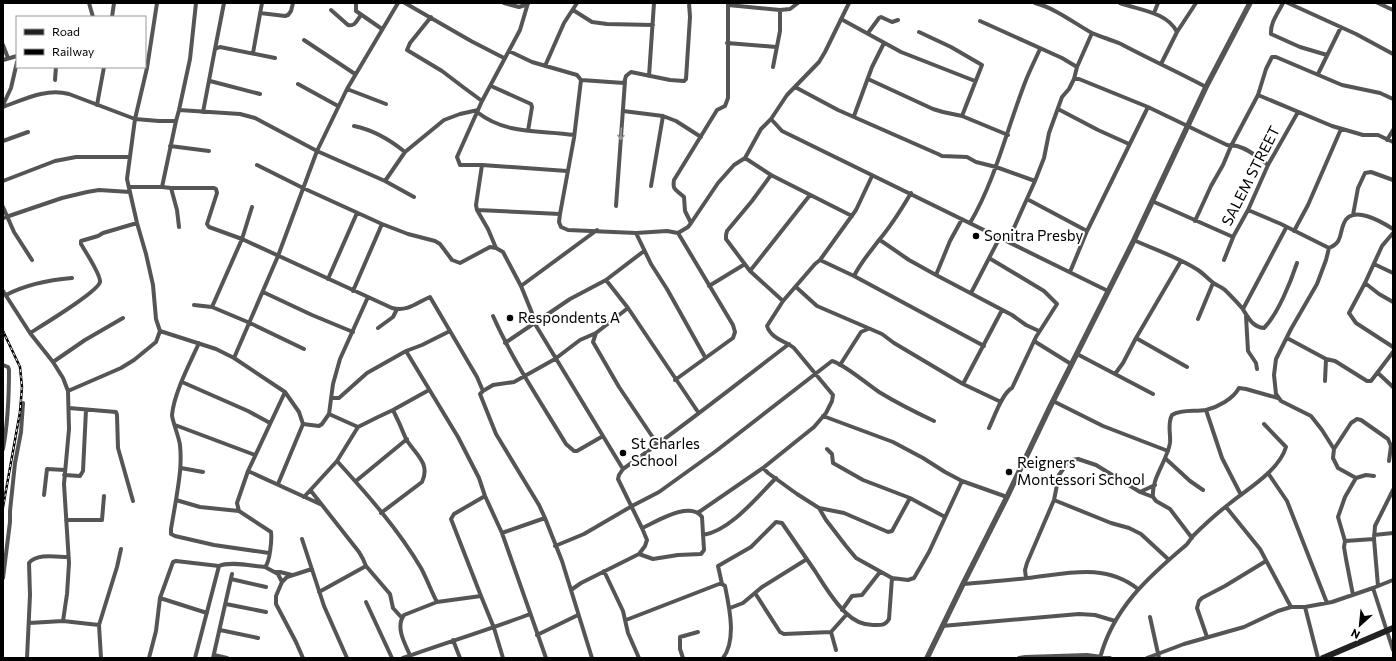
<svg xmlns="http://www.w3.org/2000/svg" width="1396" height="661" viewBox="0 0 1396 661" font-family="Commissioner,sans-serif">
  <rect width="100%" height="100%" fill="#fff"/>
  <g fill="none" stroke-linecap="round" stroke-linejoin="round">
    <path stroke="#555" stroke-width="4" d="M 89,3 L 93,17
      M 356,3 L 356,11 L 382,29
      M 405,3 L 471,41 L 504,58
      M 504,3 L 519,7 L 528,4
      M 1035,3 C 1055,8 1074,23 1092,33 C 1101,37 1112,40 1121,44 C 1149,59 1178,72 1206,87
      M 1120,3 C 1139,10 1167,12 1177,32
      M 1283,3 C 1278,13 1270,23 1271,34 L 1300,47 L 1327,55
      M 1288,3 L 1356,34 L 1393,54
      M 1378,3 L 1393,10
      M 728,5 L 780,10 L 790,9 L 798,3
      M 331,10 L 348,25 C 355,27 357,20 361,15
      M 573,10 L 592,22 L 607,24 L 653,25
      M 260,13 L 285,16 L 288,15 L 291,11 L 293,3
      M 1154,13 L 1158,3
      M 112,17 L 114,3
      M 431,17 L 410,43 L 407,50 L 442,71 L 463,87 L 482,101
      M 841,19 L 901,52 L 975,81
      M 980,21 L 1062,58 L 1077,67
      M 919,32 L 951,47 L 982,65 L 962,116
      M 868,33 L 879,18 L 881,17 L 892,22 L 898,20
      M 304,40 L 355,74
      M 727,43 L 776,47
      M 3,45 L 8,58
      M 215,49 L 224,3
      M 509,51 L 532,62 L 577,75 L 581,80 L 574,138 L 560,214 L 559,222 L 561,227 L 568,230 L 636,233 L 667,231 L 678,233 L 688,227 L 691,223 L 685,211 L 684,197 C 677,190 672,191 674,180 L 717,110 L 725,106 L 728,98 L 728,3
      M 253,53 L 262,3
      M 3,60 L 17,56
      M 1161,64 L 1177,32 L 1196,3
      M 545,66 L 564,23 L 577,3
      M 773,67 L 780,31 L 780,10
      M 1318,74 L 1341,27
      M 649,76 L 654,3
      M 868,79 L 933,109 L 943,112 L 962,116 L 1008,135
      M 1074,79 L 1079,79 L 1148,107 L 1227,145 C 1231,146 1234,145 1237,146 C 1249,149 1259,158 1268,165
      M 55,80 L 56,67
      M 581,80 L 624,83 L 626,76 L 631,72 L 670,80 L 684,81 L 686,79 L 690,17 L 689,3
      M 210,81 L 260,94
      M 298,84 L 338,106
      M 491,86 L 531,104 L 532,107 L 528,131
      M 795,87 L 838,110 L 938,154 L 942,156 L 967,157 L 976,162 L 996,167 L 1035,181
      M 347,89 L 386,104
      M 1258,95 L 1332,126 L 1363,135 L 1378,135 L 1393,142
      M 3,105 L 11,88 L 17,62
      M 97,105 L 104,67
      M 3,107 C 25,99 46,88 69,94 L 135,119 L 159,121 L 176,121 L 179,110 L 240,114 L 255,118 L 317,151 L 385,181 L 405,152 L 444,120 L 460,114 L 478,110
      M 1058,109 L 1098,130 L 1129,144
      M 179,110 L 190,59 L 196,3
      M 623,111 L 663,116 L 676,121 L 701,137
      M 203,112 L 215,49 L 220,47 L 275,58
      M 477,112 C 506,135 540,130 574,135
      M 854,116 L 872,67 L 884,43
      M 771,119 L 782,131 L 1108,291
      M 176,121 L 162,187 L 171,188 L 214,188 L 216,189 L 217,193 L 207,224 L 209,227 L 242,239 L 252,207
      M 354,126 C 374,130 389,139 405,152
      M 1387,140 L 1393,130
      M 3,141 L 28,132
      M 170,146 L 209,151
      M 745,158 L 771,175 L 852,216
      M 257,165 L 303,188 L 382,224 L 408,234 L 435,241 L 440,244 L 452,260 L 460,263 L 490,247 L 496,248 L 503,252 L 521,286 L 532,313 L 535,324 L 623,469
      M 482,165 L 460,165 L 457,157 L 482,101 L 520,30 L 528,3
      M 771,175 L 752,201 L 727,231 L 726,235 L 726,239 L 750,271 L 783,301
      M 3,181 L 55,161 L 76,157 L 130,157
      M 385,181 L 414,197
      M 651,186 L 663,116
      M 129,187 L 162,187
      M 171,188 L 177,210 L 179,227
      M 1027,199 L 1087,231
      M 1152,201 L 1233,237 L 1248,210 L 1268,165 L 1298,112
      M 616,206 L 625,81
      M 3,207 L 14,232 L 32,260
      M 477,210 L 488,229 L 496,248
      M 1248,210 L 1281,224 L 1329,248 C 1343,242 1339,234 1344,223 C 1352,204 1382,222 1393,229
      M 560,214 L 477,210 L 476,205 L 482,165 L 567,171
      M 1353,215 L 1358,188 L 1365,173 L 1371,172 L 1393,180
      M 3,218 L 62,198 L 87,192 L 99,190 L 130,192
      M 1195,221 L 1211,186 L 1223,165 L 1231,146 L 1258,95 L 1266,69 L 1272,57 L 1276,57 L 1342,85 L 1380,93 L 1393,99
      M 691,223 L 718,183 L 734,165 L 745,158 L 761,129 L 771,119 L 787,95 L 819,62 L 825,52 L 849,3
      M 970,223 C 996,179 1007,128 1026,80 C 1030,70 1035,60 1040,49
      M 1294,231 L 1308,205 L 1341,129
      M 636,233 L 651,264 L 667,289 L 705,357
      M 1393,233 L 1382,246 L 1365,283 L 1349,313 L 1356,323 L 1393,347
      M 880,240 L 909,260 L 936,275 L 1012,315 L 1026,325 L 1039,331
      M 1134,240 C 1155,250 1178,257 1198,270 C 1204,274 1209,280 1215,284 C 1218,286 1222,287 1225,290 C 1231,296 1237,302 1242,308 C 1248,317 1252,327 1264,328 C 1278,314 1291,281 1297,263
      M 1008,241 L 1035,181 L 1044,158 L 1049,133 L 1062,97 L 1069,89 L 1074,79 L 1077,67 L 1092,33
      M 1329,248 L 1326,260 L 1317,284 L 1291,329 L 1276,359 L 1274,375 L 1276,394 L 1281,401 L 1311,416 L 1322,430 L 1334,449 L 1333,458 L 1338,468 L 1356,478
      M 820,260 L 854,276 L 984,346
      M 1224,260 L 1234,235
      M 1374,264 L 1393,273
      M 750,271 L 810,195
      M 1070,272 L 1087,231 L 1148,107
      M 936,275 L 950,241 L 962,219
      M 854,276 C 861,262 870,252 879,240 C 891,226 901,210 911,193
      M 328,279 L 357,213
      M 606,280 L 628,308 L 698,412
      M 1365,283 L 1379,294 L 1393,302
      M 521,286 L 597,230
      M 709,286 L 745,264
      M 796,287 L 817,306 L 882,334 L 894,343 L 963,384 L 1001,402
      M 3,291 L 30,333 L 53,362 L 63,378 L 68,391 L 69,429 L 64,484 L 69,563 L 67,594 L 63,621
      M 353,291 L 382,224
      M 263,292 L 312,315 L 353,332
      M 971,293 L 1000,237
      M 6,295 C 27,284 48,280 72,278
      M 194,305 L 212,307 L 250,323 L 304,349
      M 212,307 L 242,239 L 392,308 C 408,312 416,303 430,297 L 477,377 L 483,391
      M 1243,309 L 1286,228
      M 493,316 C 513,361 540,401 566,444 L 574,451 L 577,451 L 603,436
      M 1246,316 L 1248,351 L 1256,363 L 1257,369
      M 1198,319 L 1213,283
      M 378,328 L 393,317 L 397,309
      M 160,331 L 216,349 L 234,358 L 285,392 L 299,412 L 303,424 L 278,484
      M 450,331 L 422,345 L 406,351 L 458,437 L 479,478 L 485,496 L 502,533 L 546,658
      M 30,333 C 41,326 98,292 100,282 C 101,275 85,251 81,244 L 81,241 L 98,236 L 103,233 L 137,223
      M 596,333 L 593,342 L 619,387 L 658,445
      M 1136,338 L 1187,367
      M 1287,338 L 1326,359 L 1335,361 L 1367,381 L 1371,381 L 1393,352
      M 1034,341 L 1071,364
      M 505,343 L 570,299 L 606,280 L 644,251
      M 1077,354 L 1153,394
      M 234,358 L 278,256 L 317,151 L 347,89 L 398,3
      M 53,362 L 85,340 L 123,318
      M 3,365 L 8,367 L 9,370 C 9,397 8,423 3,449
      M 840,365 L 861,332 L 868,329
      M 1378,373 L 1393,387
      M 1115,374 L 1123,363 L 1136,338 L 1181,261
      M 675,380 L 733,338 L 735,332 L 733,325 L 678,233
      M 1325,381 L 1326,359
      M 182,382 L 248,411 L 270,423
      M 963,384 L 1002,310
      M 68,391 L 121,368 L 134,360 L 156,342 L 160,331 L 156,319 L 153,285 L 146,254 L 137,223 L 127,179 L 135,119 L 147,68 L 157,3
      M 331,398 L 339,398 L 367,373 L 406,351
      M 1053,401 L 1103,426 L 1168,451
      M 69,408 L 116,412 L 117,415 L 118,448 L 133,501
      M 1206,410 L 1222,458 L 1241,495
      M 823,416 L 893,442 L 923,458 L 945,472 L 962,481 L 1007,497
      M 303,424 L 319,426 L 322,424 L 329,414
      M 175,425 L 255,455
      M 358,427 L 329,414 L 333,384 L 340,359 L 368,297
      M 989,428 C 994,418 1002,393 1012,388 L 1036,337 L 1057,304 L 1044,291 L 989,258
      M 827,449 L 832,454 L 833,463 L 863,480 L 910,498 L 945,517
      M 1334,449 L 1351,423 L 1357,419 L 1361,420 L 1388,439 L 1391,446 L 1389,461
      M 1166,459 L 1190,481 L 1203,490
      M 337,461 C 367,494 398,529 421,568 C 427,579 431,591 437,602
      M 181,468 L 203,472
      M 763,468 L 768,473 L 797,494 L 819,508 L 826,520 L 846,546 L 856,558 L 892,578 L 908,580 L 914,578 L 929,552 L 962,481
      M 248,471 L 320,504
      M 1268,473 L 1287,501 L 1327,603
      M 64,475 L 80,476 L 83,471 L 86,410
      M 356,481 L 407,439
      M 311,491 L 359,552 L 363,559 L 366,566 L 319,592
      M 1140,492 L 1155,485
      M 44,495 L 47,469 L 65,470
      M 304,497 L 337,461 L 358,427 L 378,417 L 393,410 L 429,390
      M 1153,497 C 1151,479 1167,461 1170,443 C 1171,434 1167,424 1172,415 C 1182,409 1195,412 1206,410 C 1218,407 1233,399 1239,388 L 1246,389 L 1278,398
      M 176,500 L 171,529 L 171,534 L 175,536 L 214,545 L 269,553
      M 1054,500 L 1111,523 L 1129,528 L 1141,534 L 1168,559
      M 1226,507 L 1260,549 L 1291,607
      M 819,508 L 844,513 L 888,532 L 892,531 L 910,498
      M 239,511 L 237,503 L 248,471 L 285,392
      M 699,512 L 763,468 L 814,427 L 826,413 L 832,401 L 833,395 L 794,348 C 786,341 771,339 767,326 L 783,301 L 815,264 L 820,260 L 856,210 L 872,176
      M 381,513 L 422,482 C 431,463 415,454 406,439 C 402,429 398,420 393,410
      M 66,520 L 102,520 L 104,496
      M 502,533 L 545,518
      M 703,535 C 730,531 757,497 776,478
      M 1374,535 L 1393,533
      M 302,539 L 324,606 L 347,658
      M 1345,541 L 1374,539
      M 555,546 L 584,534 L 632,506 L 659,492 L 716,451 L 832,361 C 844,364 867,384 879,392 C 897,403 915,412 934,421
      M 639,554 L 653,559 L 678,555 L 701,554 L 704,550 L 702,517 C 690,500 656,522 642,528
      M 366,566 L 390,594 L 393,608 L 402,618
      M 265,567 L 278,574 L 282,582
      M 604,571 L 623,611 L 628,633 L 639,658
      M 275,572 L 280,572 L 292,575
      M 3,578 L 10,522 L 10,511 L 15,463 L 21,432 L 23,403
      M 1026,578 L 1025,570 L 1027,563 L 1054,500 L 1059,475 L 1066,465 L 1072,460 L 1078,459 L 1096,465 L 1140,492 L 1153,497 L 1156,501 L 1170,509 L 1192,538
      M 231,579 L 266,587
      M 963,584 C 984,582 1005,581 1027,578 C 1066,574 1104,562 1138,589
      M 1378,586 L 1374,539 L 1375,526 L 1393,490
      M 1373,588 L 1393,650
      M 571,590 L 581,583 L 639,554 L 645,546 L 647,540 L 642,528 L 618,479 L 619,475 L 623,469 C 680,429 734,386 789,344
      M 755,593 L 780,632 L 784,634 L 831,632 L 847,614
      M 1353,595 L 1346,559 L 1344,547 L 1345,541 L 1338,517 L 1345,497 L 1356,478 L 1366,475 L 1374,476
      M 481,596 L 451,519 L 454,514 L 485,496
      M 160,598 L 207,613
      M 366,602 L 392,658
      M 226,604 L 266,612
      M 1305,607 L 1318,658
      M 730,608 L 743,603 L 762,587 L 807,559
      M 842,610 L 852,596 L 862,595 L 880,572
      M 1150,617 L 1159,658
      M 626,620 L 719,584 L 722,584
      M 29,623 L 63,621 L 99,625
      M 942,626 L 1079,614 L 1095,615 L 1115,621
      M 220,630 L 258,638
      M 831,632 L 836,650
      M 537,635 L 578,615
      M 1207,637 L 1197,608 L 1199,601 L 1202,598 L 1225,586 L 1266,561
      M 453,640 L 460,658
      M 214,655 L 227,658
      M 410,655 C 405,644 395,627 404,615 L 437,602 L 481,596 L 494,628 L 503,658
      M 27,658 L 30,595 L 29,563 C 37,553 57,557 68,557
      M 101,658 L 99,625 L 117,567 L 121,549
      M 149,658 L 156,631 L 160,598 L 173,562 L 176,561 L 219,566 C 230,561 252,566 265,567 C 270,562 272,539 271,532 L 239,511 L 200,507 L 176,500 C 179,481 182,465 180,445 C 179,437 172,420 172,415 C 174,393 190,363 199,343
      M 195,658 L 219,566
      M 213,658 L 232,574
      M 303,658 L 296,642 L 276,604 L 276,596 L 282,582 L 287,577 L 312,569
      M 403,658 C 445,643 488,630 530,614
      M 592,658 L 562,561 L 545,518 L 539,505 L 496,434 L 480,394 L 483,391 L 493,385 L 514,382 L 555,359 L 580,340 L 596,333 L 628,308
      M 683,658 L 680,649 L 680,637 L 698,632
      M 723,658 C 737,640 729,606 725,586 L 722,584 L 718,566 L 751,547 L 776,522 L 782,523 C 793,539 804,555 815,571 C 824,585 833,601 846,613 C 853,620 863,625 873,625 C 881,625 885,626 889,619 L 892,578
      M 1019,658 L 1025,657 L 1087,655 L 1110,658
      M 1100,658 C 1113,609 1147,578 1185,546 C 1188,544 1190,540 1192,537 C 1204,525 1216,514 1229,504 C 1247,489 1279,471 1286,447 L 1264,424
      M 1147,658 L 1184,644 L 1244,627 L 1278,611 L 1291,607 L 1305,607 L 1332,602 L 1373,588 L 1393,580"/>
    <path stroke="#555" stroke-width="5.5" d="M 927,658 L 963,584 L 1007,497 L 1049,409 L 1134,240 L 1206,87 L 1250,3"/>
    <path stroke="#222" stroke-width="6" d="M 1323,658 L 1393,628"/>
    <defs>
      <path id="rail" d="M 3,331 L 20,367 L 22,387 L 20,412 L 3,507"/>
    </defs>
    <use href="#rail" stroke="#000" stroke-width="2.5"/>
    <use href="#rail" stroke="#fff" stroke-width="1" stroke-dasharray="3" stroke-linecap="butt"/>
  </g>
  <defs><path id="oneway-shaft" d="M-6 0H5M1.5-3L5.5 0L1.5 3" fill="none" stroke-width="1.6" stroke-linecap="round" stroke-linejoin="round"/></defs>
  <use stroke="#999" href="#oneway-shaft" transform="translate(621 134) rotate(94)"/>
  <g fill="#000" stroke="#fff" stroke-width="1.5">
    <circle cx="976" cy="236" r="4"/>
    <circle cx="510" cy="318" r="4"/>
    <circle cx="623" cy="453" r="4"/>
    <circle cx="1009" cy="472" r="4"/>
  </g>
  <g text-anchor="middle" stroke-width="4" stroke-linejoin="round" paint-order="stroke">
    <g font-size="15" fill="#000" stroke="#fff">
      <text transform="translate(1251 176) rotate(-63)" y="5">SALEM STREET</text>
    </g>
    <g font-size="15" fill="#000" stroke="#fff" text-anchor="start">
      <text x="984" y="241">Sonitra Presby</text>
      <text x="518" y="323">Respondents A</text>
      <text x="631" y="449">St Charles<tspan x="631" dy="17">School</tspan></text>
      <text x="1017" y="468">Reigners<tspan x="1017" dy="17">Montessori School</tspan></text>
    </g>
  </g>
  <rect width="1396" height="661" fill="none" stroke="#000000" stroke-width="8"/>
  <rect x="16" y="16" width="130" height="52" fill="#ffffff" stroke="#999999"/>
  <rect x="24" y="29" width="20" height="6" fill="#222222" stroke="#999999"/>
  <text x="52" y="36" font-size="12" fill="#000000">Road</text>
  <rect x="24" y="49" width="20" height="6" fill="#000000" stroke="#999999"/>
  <text x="52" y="56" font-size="12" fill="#000000">Railway</text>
  <g transform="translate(1360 625) rotate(207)" stroke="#ffffff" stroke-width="3" paint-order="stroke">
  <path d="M0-3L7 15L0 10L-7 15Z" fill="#000000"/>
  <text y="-6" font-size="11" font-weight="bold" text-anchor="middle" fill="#000000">N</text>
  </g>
</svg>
